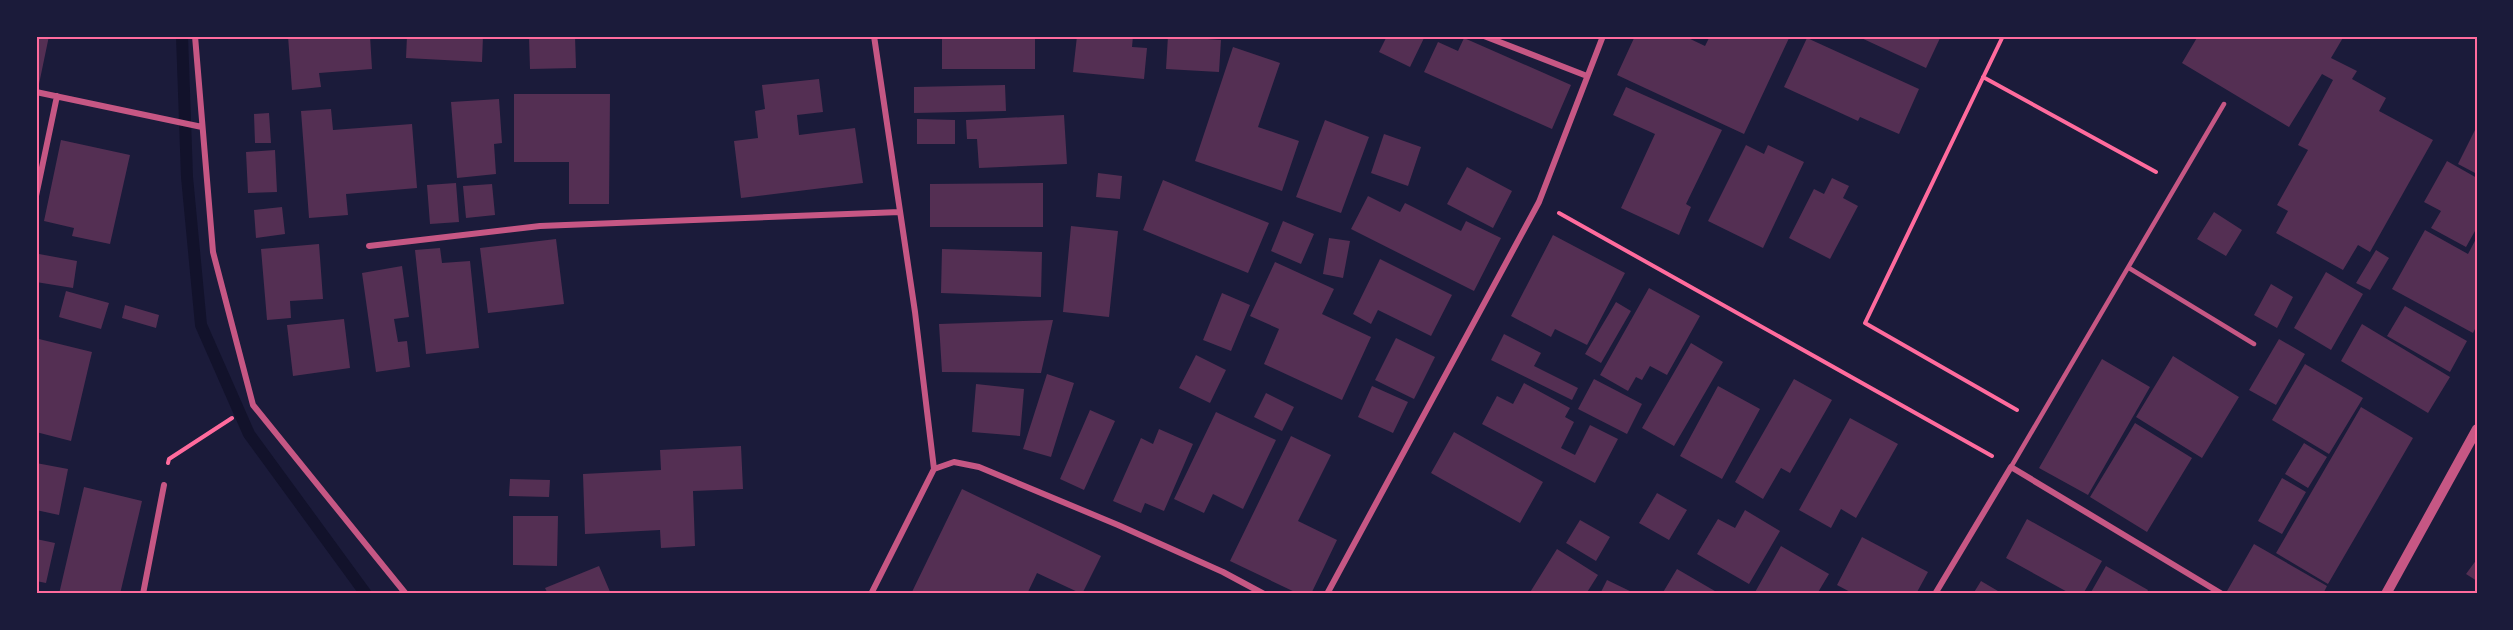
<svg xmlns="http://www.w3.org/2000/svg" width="2513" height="630" viewBox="0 0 2513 630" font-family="Signika,sans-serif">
  <rect width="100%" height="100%" fill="#1b1b3a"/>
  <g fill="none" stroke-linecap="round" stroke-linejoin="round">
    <path stroke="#12122b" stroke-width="12" d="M 182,36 L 187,177 L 201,325 L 249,434 L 366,594"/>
  </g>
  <path fill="#542f53" d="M 36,36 L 49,36 L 39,84 L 36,84 Z
    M 288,36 L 370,36 L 372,69 L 319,73 L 321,87 L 292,90 Z
    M 407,36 L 483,36 L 482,62 L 406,58 Z
    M 529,36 L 575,36 L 576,68 L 530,69 Z
    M 942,36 L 1035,36 L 1035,69 L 942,69 Z
    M 1077,36 L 1133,36 L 1132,47 L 1147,48 L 1144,79 L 1073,72 Z
    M 1168,36 L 1221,40 L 1219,72 L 1166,69 Z
    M 1387,36 L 1425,36 L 1410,67 L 1379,52 Z
    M 1635,36 L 1684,36 L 1705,46 L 1710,36 L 1790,36 L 1744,134 L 1617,75 Z
    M 1857,36 L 1941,36 L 1926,68 Z
    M 2198,36 L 2344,36 L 2331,58 L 2357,71 L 2352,79 L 2386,98 L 2379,111 L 2433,140 L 2370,252 L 2358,245 L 2343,270 L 2276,233 L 2288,211 L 2277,205 L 2308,150 L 2298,145 L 2333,80 L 2322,74 L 2289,127 L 2182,63 Z
    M 1464,38 L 1571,85 L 1552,129 L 1424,72 L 1438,42 L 1458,51 Z
    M 1807,38 L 1919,89 L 1899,134 L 1860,117 L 1858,121 L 1784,87 Z
    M 1233,47 L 1280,63 L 1258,127 L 1299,141 L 1282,191 L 1195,161 Z
    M 819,79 L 823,112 L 797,115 L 799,135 L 855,128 L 863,183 L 741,198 L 734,141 L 758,138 L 755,111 L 765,109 L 762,85 Z
    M 1005,85 L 1006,111 L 914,113 L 914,87 Z
    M 1626,87 L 1722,130 L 1686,204 L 1691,207 L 1679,235 L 1621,208 L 1655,134 L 1613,115 Z
    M 514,94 L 610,94 L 609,204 L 569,204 L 569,162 L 514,162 Z
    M 499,99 L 502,143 L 494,144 L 496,174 L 457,178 L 451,102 Z
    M 331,109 L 333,130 L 412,124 L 417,188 L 346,194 L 348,215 L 309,218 L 301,111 Z
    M 269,113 L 271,143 L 255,143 L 254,114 Z
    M 1064,115 L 1067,164 L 979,168 L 977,139 L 967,139 L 966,120 Z
    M 917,119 L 955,120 L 955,144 L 917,144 Z
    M 1325,120 L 1369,137 L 1341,213 L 1296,197 Z
    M 2477,126 L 2477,174 L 2458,164 Z
    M 1384,134 L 1421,147 L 1408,186 L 1371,173 Z
    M 61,140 L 130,155 L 110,244 L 72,236 L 74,228 L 44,221 Z
    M 1746,145 L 1764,154 L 1768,145 L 1804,162 L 1763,248 L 1708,221 Z
    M 275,150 L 277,192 L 248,193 L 246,152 Z
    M 2447,161 L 2477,178 L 2477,232 L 2475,231 L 2466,247 L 2431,228 L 2441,211 L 2424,202 Z
    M 1467,167 L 1512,191 L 1493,228 L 1447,204 Z
    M 1098,173 L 1122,176 L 1120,199 L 1096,197 Z
    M 1832,178 L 1849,186 L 1843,198 L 1858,206 L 1830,259 L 1789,238 L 1814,189 L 1824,194 Z
    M 1163,180 L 1269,223 L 1248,273 L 1143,230 Z
    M 456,183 L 459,222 L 430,224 L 427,185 Z
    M 1043,183 L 1043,227 L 930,227 L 930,184 Z
    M 492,184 L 495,215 L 466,218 L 463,186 Z
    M 1368,196 L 1400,212 L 1405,203 L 1461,231 L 1466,221 L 1501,238 L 1474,291 L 1351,229 Z
    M 282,207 L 285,234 L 256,238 L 254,210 Z
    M 2214,212 L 2242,230 L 2226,256 L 2197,239 Z
    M 1283,221 L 1314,234 L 1301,264 L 1271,251 Z
    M 1071,226 L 1118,231 L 1109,317 L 1063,312 Z
    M 2425,230 L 2468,254 L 2477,237 L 2477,325 L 2473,333 L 2392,289 Z
    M 1553,235 L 1625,273 L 1587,345 L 1555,329 L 1551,337 L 1511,316 Z
    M 1329,238 L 1350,241 L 1343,278 L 1323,274 Z
    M 556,239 L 564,304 L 488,313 L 480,248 Z
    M 319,244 L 323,299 L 290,301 L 291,318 L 267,320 L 261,249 Z
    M 440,248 L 442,263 L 470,261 L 479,348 L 426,354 L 415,250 Z
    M 942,249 L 1042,252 L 1041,297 L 941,293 Z
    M 2376,250 L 2389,258 L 2370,290 L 2356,283 Z
    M 39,254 L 77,261 L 73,288 L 36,282 Z
    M 1380,259 L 1452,295 L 1431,336 L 1378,310 L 1371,324 L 1353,314 Z
    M 1275,262 L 1334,289 L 1322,314 L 1371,337 L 1342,400 L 1264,364 L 1279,329 L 1250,316 Z
    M 402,266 L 409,317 L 394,319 L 398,342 L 407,341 L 410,367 L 376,372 L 362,273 Z
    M 2326,272 L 2363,294 L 2331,350 L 2294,328 Z
    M 2271,284 L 2293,297 L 2277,328 L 2254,315 Z
    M 1649,288 L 1700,316 L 1667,375 L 1650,366 L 1642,380 L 1636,377 L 1628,391 L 1600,375 Z
    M 66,291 L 109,303 L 101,329 L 59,317 Z
    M 1222,293 L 1250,305 L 1231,351 L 1203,340 Z
    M 1616,302 L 1631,311 L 1601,363 L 1585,354 Z
    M 125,305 L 159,315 L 156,328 L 122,318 Z
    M 2405,306 L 2467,341 L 2450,372 L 2387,336 Z
    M 344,319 L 350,368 L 293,376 L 287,325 Z
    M 1053,320 L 1041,373 L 942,372 L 939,324 Z
    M 2362,324 L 2450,377 L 2428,413 L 2341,361 Z
    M 1504,334 L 1541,353 L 1534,366 L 1578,388 L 1572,400 L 1491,360 Z
    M 1396,338 L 1435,357 L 1414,399 L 1375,380 Z
    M 39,339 L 92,352 L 71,441 L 36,432 L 36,351 Z
    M 2279,339 L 2305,354 L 2276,405 L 2249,390 Z
    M 1691,343 L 1723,362 L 1674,446 L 1642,428 Z
    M 1196,355 L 1226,370 L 1210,403 L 1179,388 Z
    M 2173,356 L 2239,397 L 2202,458 L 2136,417 Z
    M 2102,359 L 2150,387 L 2088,495 L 2039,468 Z
    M 2305,364 L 2363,398 L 2329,454 L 2272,420 Z
    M 1047,374 L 1074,383 L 1051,457 L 1023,449 Z
    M 1594,379 L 1642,404 L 1627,434 L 1578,409 Z
    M 1794,379 L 1832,400 L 1790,473 L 1781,468 L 1763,499 L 1735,482 Z
    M 1524,383 L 1570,408 L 1565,417 L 1574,422 L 1561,448 L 1575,455 L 1590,425 L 1618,439 L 1595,483 L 1482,424 L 1497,396 L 1513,404 Z
    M 976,384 L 1024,389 L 1020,436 L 972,432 Z
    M 1372,386 L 1408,402 L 1393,433 L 1358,417 Z
    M 1718,386 L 1760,409 L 1722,479 L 1680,456 Z
    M 1266,393 L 1294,407 L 1282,431 L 1254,417 Z
    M 2361,407 L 2413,438 L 2328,584 L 2276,553 Z
    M 1090,410 L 1115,421 L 1084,490 L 1060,479 Z
    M 1216,412 L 1276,440 L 1243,509 L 1213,494 L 1204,513 L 1174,499 Z
    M 1850,418 L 1898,444 L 1856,518 L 1841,509 L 1831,528 L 1799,510 Z
    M 2135,423 L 2192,458 L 2147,532 L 2090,497 Z
    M 1159,429 L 1193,444 L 1164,511 L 1145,503 L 1141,513 L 1113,501 L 1141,438 L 1153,444 Z
    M 1454,432 L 1543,482 L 1520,523 L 1431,473 Z
    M 1291,436 L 1331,455 L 1298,521 L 1337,540 L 1311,594 L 1299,594 L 1230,561 Z
    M 2304,443 L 2327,457 L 2308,488 L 2285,474 Z
    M 741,446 L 743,489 L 693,491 L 695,546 L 661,548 L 660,530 L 585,534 L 583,474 L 661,470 L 660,450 Z
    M 36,463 L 68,469 L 59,515 L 36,510 Z
    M 2282,478 L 2306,492 L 2282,534 L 2258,521 Z
    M 510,479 L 550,480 L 549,497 L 509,496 Z
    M 84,487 L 142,501 L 120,594 L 59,594 Z
    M 962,489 L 1101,556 L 1082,594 L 1037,573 L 1027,594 L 911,594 Z
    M 1657,493 L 1687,510 L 1669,540 L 1639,523 Z
    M 1745,510 L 1780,531 L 1749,584 L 1697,554 L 1718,519 L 1735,528 Z
    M 513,516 L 558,516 L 557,566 L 513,565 Z
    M 2027,519 L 2102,561 L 2083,594 L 2071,594 L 2006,558 Z
    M 1580,520 L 1610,537 L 1596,561 L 1566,543 Z
    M 1862,537 L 1928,572 L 1916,594 L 1854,594 L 1837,585 Z
    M 36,539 L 55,543 L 46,583 L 36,581 Z
    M 2254,544 L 2327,586 L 2323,594 L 2232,594 L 2227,591 Z
    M 1781,546 L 1829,574 L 1817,594 L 1754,594 Z
    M 1557,549 L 1598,575 L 1586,594 L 1529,594 Z
    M 2477,559 L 2477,581 L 2466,574 Z
    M 599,566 L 611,594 L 548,594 L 545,588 Z
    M 2106,566 L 2148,590 L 2146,594 L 2090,594 Z
    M 1677,569 L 1720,594 L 1662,594 Z
    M 1607,580 L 1636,594 L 1600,594 Z
    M 1981,581 L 2003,594 L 1973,594 Z"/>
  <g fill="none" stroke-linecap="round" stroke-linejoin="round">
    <path stroke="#ff6b9d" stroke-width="4" d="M 2003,36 L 1865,323 L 2017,410
      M 1983,77 L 2156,172
      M 1559,213 L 1992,456
      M 168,463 L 169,459 L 232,418"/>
    <path stroke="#c65784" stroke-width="4.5" d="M 2129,268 L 2254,344
      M 2011,467 L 2224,104"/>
    <path stroke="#c65784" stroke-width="6" d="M 195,36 L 213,252 L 253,405 L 406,594
      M 1484,36 L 1587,76
      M 36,92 L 202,127
      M 36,196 L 57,96
      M 369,246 L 540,226 L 900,212
      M 934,469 L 954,462 L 979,467 L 1118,525 L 1223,572 L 1264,594
      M 143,594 L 164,485
      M 871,594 L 934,469 L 915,312 L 874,36
      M 1327,594 L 1539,202 L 1603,36
      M 1935,594 L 2011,467 L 2222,594"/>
    <path stroke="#c65784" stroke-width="10" d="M 2386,594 L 2477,429"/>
  </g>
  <rect width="2513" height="630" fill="none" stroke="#1b1b3a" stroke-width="75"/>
  <rect x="38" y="38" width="2438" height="554" fill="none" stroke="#ff6b9d" stroke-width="2"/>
</svg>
